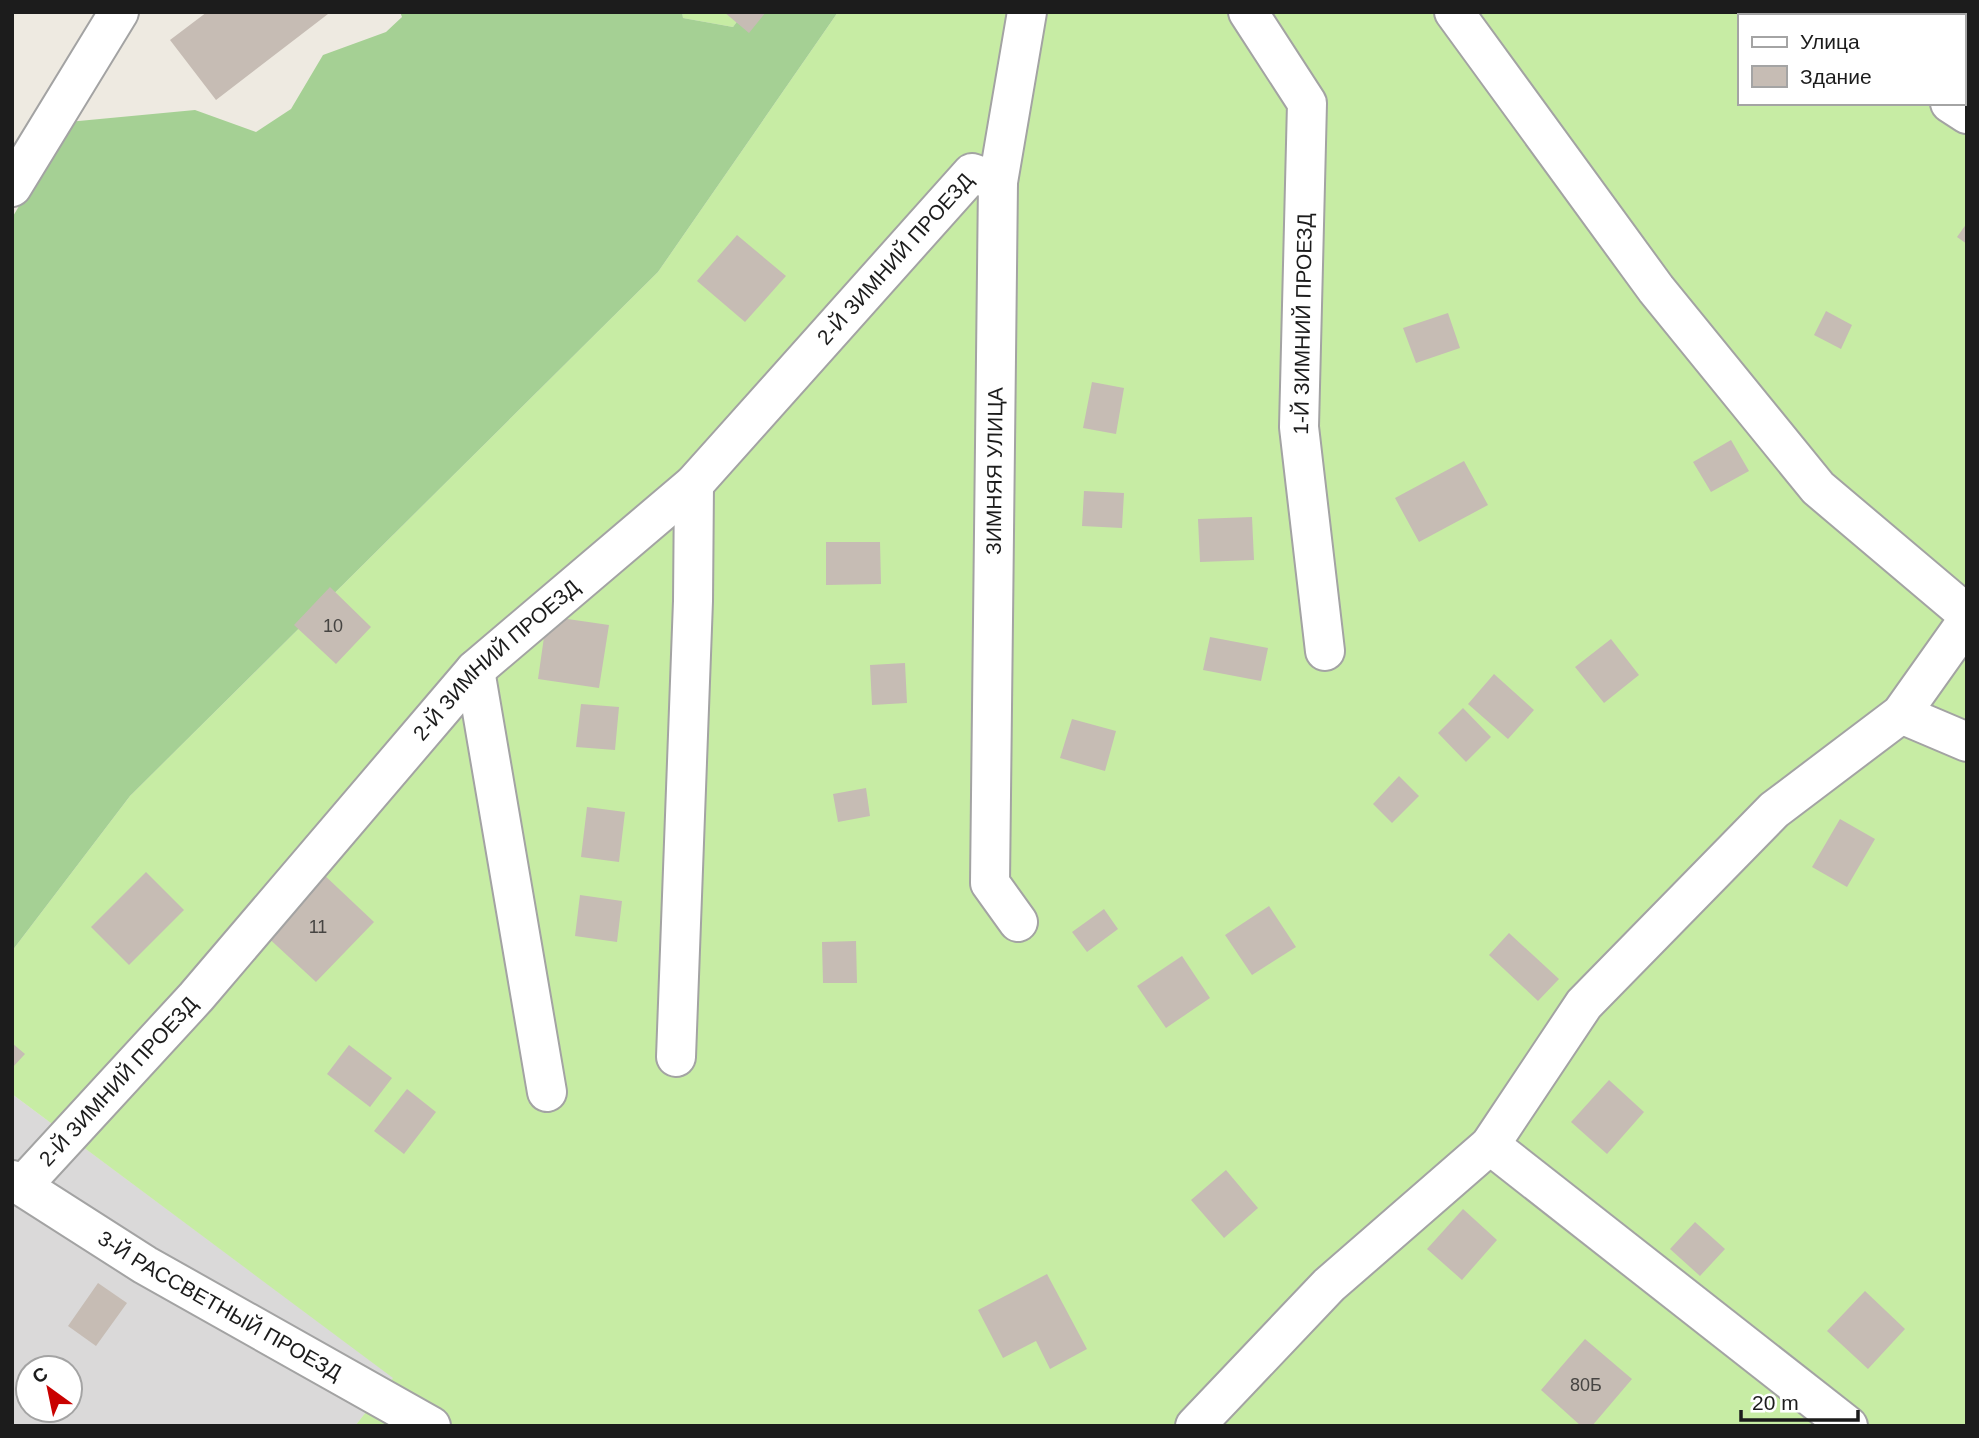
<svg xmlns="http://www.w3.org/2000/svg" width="1979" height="1438" viewBox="0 0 1979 1438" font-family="Arial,sans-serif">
  <rect width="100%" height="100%" fill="#eeeae1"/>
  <path fill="#dad9d9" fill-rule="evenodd" d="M 12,1094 L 394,1378 L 355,1426 L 12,1426 ZM 28,1368 L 70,1368 L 70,1410 L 28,1410 Z"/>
  <path fill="#c7eca4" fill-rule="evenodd" d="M 682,12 L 744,12 L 733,27 L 683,18 Z
    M 838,12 L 1960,12 L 1967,17 L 1967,1426 L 355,1426 L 393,1378 L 12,1094 L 12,951 L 130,796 L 658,272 ZM 1739,16 L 1963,16 L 1963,103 L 1739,103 Z"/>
  <path fill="#a5d094" d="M 400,12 L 682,12 L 683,18 L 733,27 L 744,12 L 838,12 L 658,272 L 130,796 L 12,951 L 12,218 L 68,122 L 195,110 L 256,132 L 291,109 L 323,55 L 386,32 L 402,17 Z"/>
  <path fill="#c6bcb4" d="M 207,12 L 326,12 L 328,14 L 216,100 L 170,40 Z
    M 724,12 L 766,12 L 749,33 Z
    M 1967,223 L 1967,244 L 1957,237 Z
    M 737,235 L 786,276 L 745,322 L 697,281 Z
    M 1826,311 L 1852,325 L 1841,349 L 1814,335 Z
    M 1448,313 L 1460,348 L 1416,363 L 1403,328 Z
    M 1092,382 L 1124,388 L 1116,434 L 1083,428 Z
    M 1731,440 L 1749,471 L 1711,492 L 1693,462 Z
    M 1464,461 L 1488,505 L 1419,542 L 1395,498 Z
    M 1084,491 L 1124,493 L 1122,528 L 1082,526 Z
    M 1252,517 L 1254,560 L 1200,562 L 1198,519 Z
    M 826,542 L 880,542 L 881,584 L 826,585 Z
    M 330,587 L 371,627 L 336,664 L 294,625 Z
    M 547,616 L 609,625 L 599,688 L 538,679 Z
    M 1210,637 L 1268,648 L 1261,681 L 1203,670 Z
    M 1611,639 L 1639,675 L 1604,703 L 1575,667 Z
    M 905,663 L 907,703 L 872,705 L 870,665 Z
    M 1494,674 L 1534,710 L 1508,739 L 1468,704 Z
    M 581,704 L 619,707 L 615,750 L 576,747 Z
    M 1463,708 L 1491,737 L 1466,762 L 1438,733 Z
    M 1072,719 L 1116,731 L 1105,771 L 1060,758 Z
    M 1399,776 L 1419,796 L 1392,823 L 1373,804 Z
    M 866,788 L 870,816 L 838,822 L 833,794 Z
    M 587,807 L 625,812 L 619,862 L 581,857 Z
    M 1840,819 L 1875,839 L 1847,887 L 1812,867 Z
    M 146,872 L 184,910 L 129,965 L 91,927 Z
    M 321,872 L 374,922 L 316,982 L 263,933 Z
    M 580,895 L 622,901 L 617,942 L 575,936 Z
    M 1269,906 L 1296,947 L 1252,975 L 1225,935 Z
    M 1104,909 L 1118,929 L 1087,952 L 1072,932 Z
    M 1509,933 L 1559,979 L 1538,1001 L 1489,955 Z
    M 856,941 L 857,983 L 823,983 L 822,942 Z
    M 1182,956 L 1210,998 L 1166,1028 L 1137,986 Z
    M 12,1043 L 25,1054 L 12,1068 Z
    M 349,1045 L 392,1078 L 370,1107 L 327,1074 Z
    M 1609,1080 L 1644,1112 L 1607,1154 L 1571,1122 Z
    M 407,1089 L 436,1112 L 404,1154 L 374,1131 Z
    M 1226,1170 L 1258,1208 L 1224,1238 L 1191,1200 Z
    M 1463,1209 L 1497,1240 L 1462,1280 L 1427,1249 Z
    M 1695,1222 L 1725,1249 L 1700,1276 L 1670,1249 Z
    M 1047,1274 L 1087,1349 L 1050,1369 L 1036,1341 L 1003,1358 L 978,1310 Z
    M 98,1283 L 127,1303 L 96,1346 L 68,1326 Z
    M 1865,1291 L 1905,1329 L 1868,1369 L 1827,1331 Z
    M 1585,1339 L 1632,1379 L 1592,1426 L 1581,1426 L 1541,1390 Z"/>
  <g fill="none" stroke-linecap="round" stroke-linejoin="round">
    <defs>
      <g id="minor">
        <path d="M 1248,12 L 1307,103 L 1299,427 L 1325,651"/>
        <path d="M 1454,12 L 1656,289 L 1818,488 L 1967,614"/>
        <path d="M 1852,12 L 1857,16"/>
        <path d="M 1950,103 L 1967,114"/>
        <path d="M 12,187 L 119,12"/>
        <path d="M 475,670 L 547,1092"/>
        <path d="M 1901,714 L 1967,742"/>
        <path id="s1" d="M 1018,922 L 990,883 L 998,182 L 1027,12"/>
        <path d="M 676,1057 L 693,601 L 694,484"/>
        <path d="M 1490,1145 L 1848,1426"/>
        <path id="s2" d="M 12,1180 L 145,1265 L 431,1426"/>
        <path id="s3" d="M 22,1186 L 196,997 L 475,670 L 694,484 L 972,173 L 998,182"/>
        <path d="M 1195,1426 L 1329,1285 L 1490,1145 L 1584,1004 L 1774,810 L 1901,714 L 1967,621"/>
      </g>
    </defs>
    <use href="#minor" stroke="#a3a3a3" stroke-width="42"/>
    <use href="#minor" stroke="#fff" stroke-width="38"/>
  </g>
  <g text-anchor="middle" stroke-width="7" stroke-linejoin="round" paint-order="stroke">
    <g font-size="18" fill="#464442">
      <text x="333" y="632">10</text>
      <text x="318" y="933">11</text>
      <text x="1586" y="1391">80Б</text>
    </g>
    <g font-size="21" fill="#1c1c1c" stroke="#fff">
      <text dy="7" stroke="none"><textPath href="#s3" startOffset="1276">2-Й ЗИМНИЙ ПРОЕЗД</textPath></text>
      <text transform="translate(1303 324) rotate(-89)" y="7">1-Й ЗИМНИЙ ПРОЕЗД</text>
      <text dy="7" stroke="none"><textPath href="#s1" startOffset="460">ЗИМНЯЯ УЛИЦА</textPath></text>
      <text dy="7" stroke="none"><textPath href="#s3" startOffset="709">2-Й ЗИМНИЙ ПРОЕЗД</textPath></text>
      <text dy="7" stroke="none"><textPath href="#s3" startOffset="142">2-Й ЗИМНИЙ ПРОЕЗД</textPath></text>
      <text dy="7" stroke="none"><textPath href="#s2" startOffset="243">3-Й РАССВЕТНЫЙ ПРОЕЗД</textPath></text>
    </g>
  </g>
  <rect width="1979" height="1438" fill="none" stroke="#1c1c1c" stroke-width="28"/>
  <rect x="1738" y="14" width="228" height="91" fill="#ffffff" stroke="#a4a4a4" stroke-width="2"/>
  <rect x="1752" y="37" width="35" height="10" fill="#ffffff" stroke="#a4a4a4" stroke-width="2"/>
  <text x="1800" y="49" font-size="21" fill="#1c1c1c">Улица</text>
  <rect x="1752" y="66" width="35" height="21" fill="#c6bcb4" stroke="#a4a4a4" stroke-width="2"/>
  <text x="1800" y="84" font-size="21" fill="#1c1c1c">Здание</text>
  <g transform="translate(49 1389) rotate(327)"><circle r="33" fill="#ffffff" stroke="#a4a4a4" stroke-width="2"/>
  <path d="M0-5L12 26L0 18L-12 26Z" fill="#c90100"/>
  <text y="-10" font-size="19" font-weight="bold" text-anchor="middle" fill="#1c1c1c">С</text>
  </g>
  <path d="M1741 1410v10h117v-10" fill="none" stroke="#1c1c1c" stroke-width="3.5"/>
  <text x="1752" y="1410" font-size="21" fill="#1c1c1c" stroke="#ffffff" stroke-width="5" paint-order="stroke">20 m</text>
</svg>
